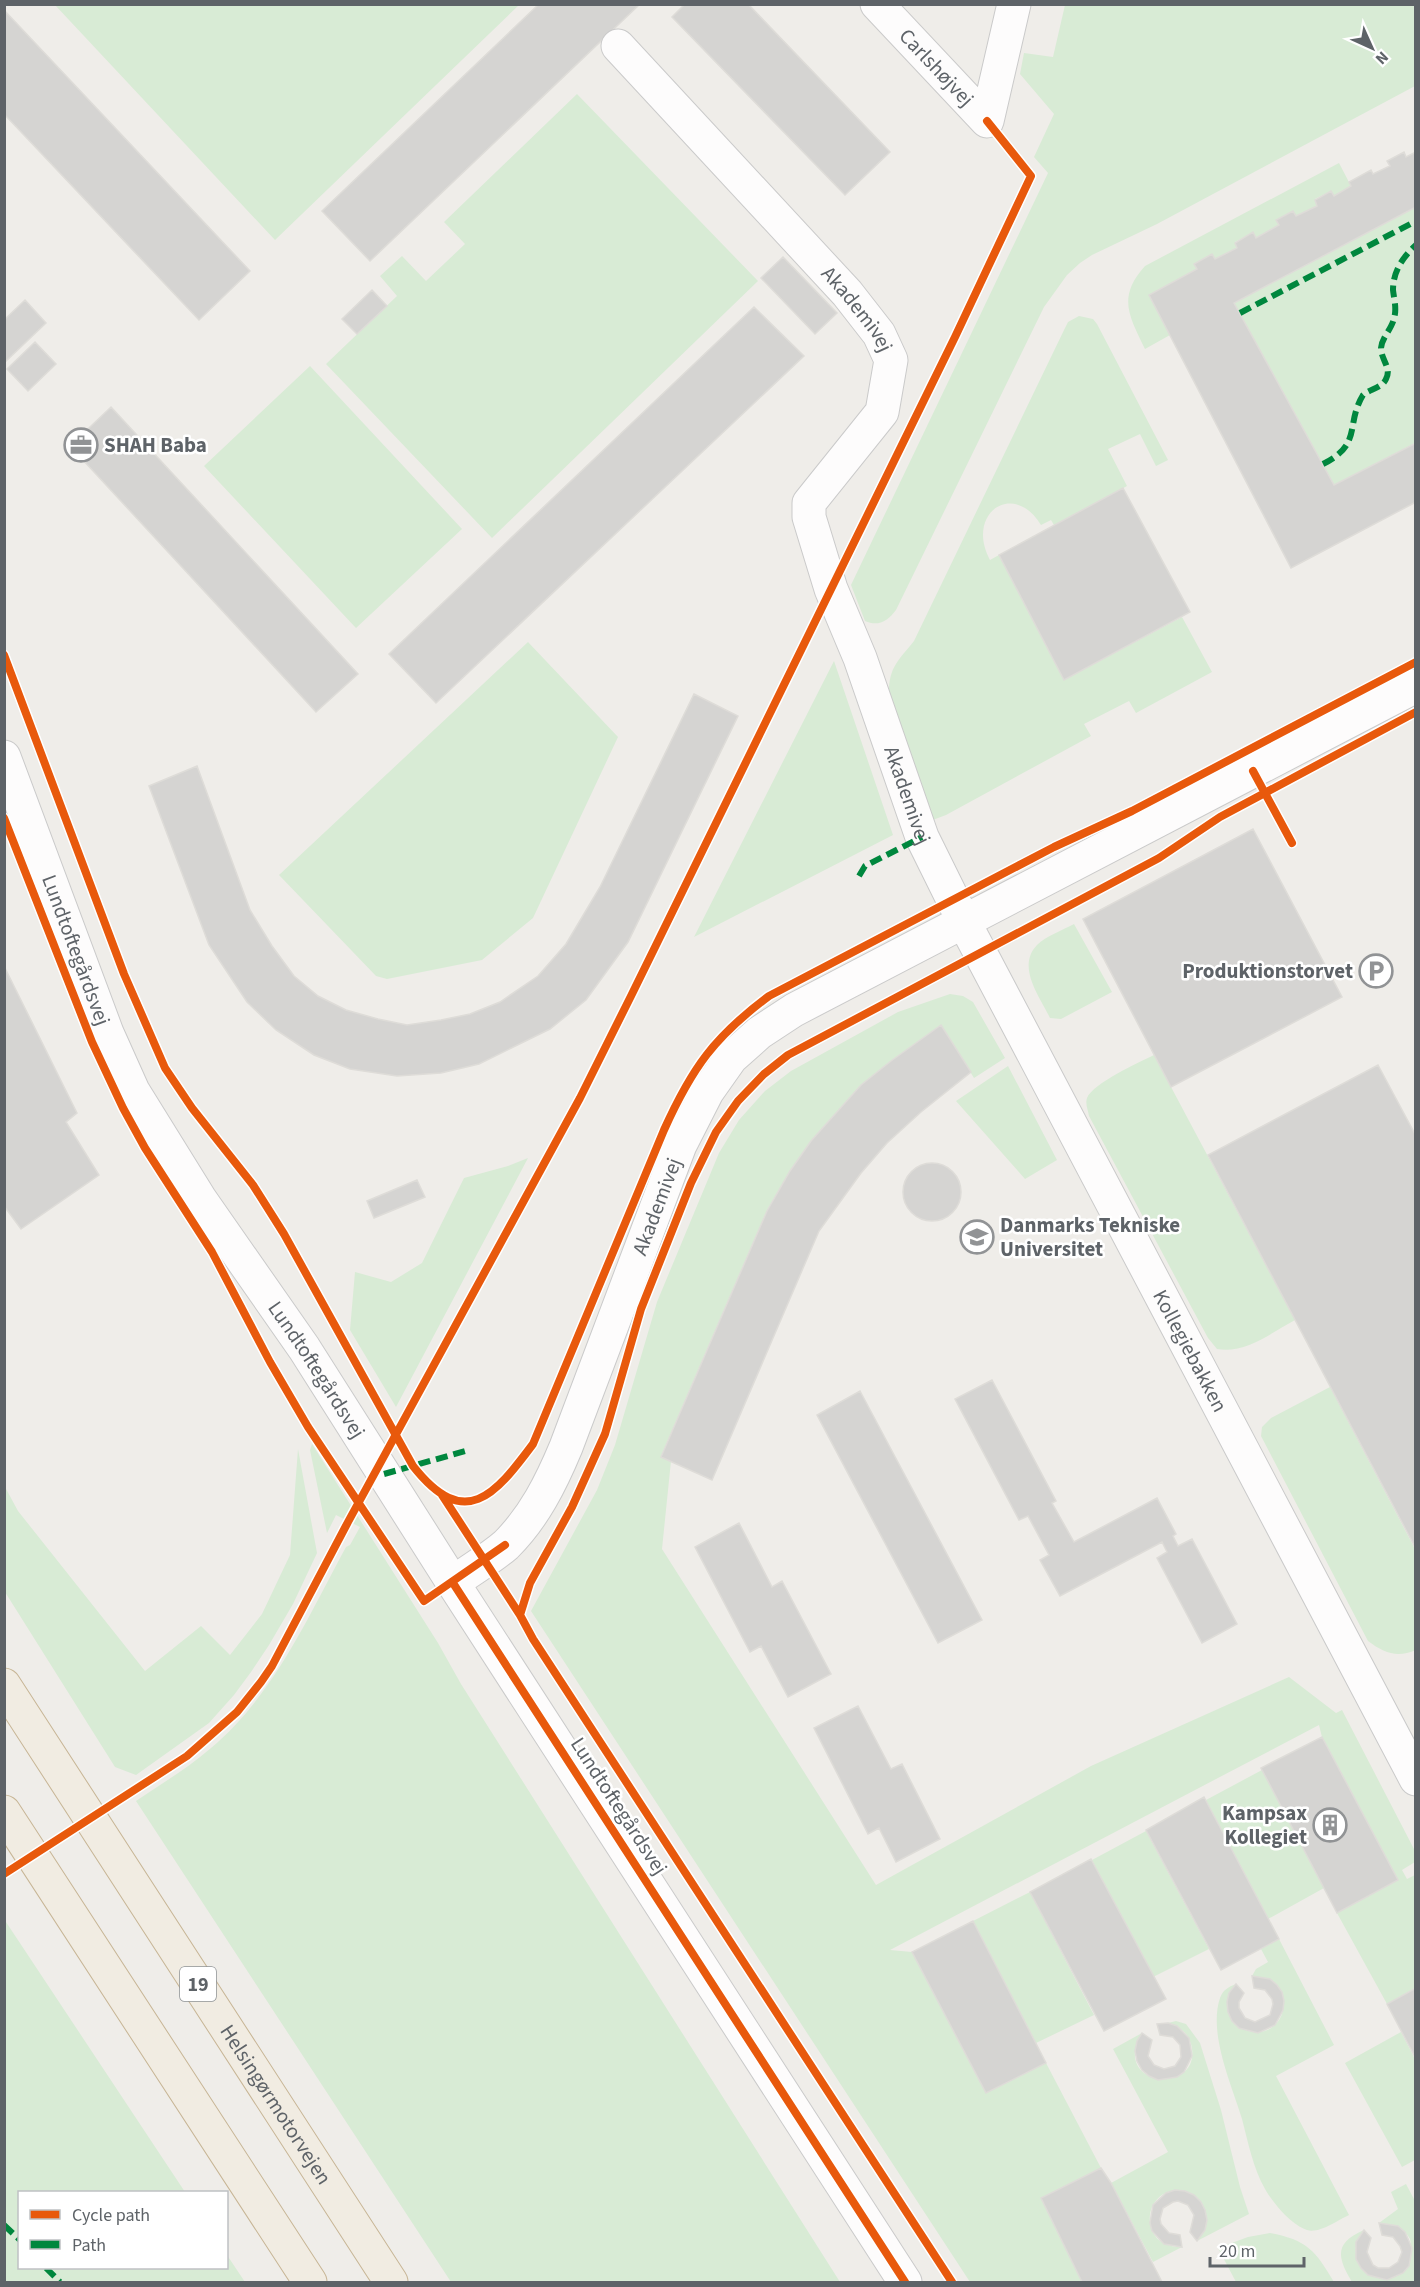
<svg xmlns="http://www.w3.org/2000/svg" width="1420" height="2287" viewBox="0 0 1420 2287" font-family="'Source Sans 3',sans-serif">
  <rect width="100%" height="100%" fill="#efede9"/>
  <path fill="#d8ebd5" d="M 55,5 L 519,5 L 275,240 Z
    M 1065,5 L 1415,5 L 1415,86 L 1157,224 L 1092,255 L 1080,263 L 1067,275 L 1044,307 L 896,610 C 888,621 878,627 865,621 L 851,585 L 1048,173 L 1034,157 L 1054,114 L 1020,74 L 1024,53 L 1053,57 Z
    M 577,94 L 758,281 L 492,538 L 326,364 L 397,296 L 380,276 L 402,256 L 426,281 L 465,244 L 444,222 Z
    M 1339,163 L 1351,186 L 1334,196 L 1331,191 L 1315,199 L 1317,206 L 1296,216 L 1293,211 L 1277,220 L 1279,225 L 1256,238 L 1252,233 L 1235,242 L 1237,248 L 1215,259 L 1212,254 L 1194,264 L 1197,269 L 1149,295 L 1170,335 L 1145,349 C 1129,316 1117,297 1145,266 Z
    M 1415,206 L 1415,443 L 1334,485 L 1234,303 Z
    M 1079,316 L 1093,319 L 1097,324 L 1168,460 L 1156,466 L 1140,434 L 1108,449 L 1127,486 L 1054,525 L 1051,520 L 1041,525 C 1013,479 965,514 990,560 L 999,555 L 1064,680 L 1182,617 L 1212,672 L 1136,713 L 1129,701 L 1084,724 L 1091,736 L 946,815 L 930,821 L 889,696 C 888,668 898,661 914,641 L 1065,328 L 1068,322 Z
    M 310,366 L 462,529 L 356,628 L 204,466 Z
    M 528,642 L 618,737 L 533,918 L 482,960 L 387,979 L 376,976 L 279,875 Z
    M 834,661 L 893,835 L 694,937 Z
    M 1074,924 L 1112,992 L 1061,1019 L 1050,1018 C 1040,997 1016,967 1037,945 C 1046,936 1063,930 1074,924 Z
    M 950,994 L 963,996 L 973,1002 L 1005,1058 L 974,1078 L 941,1025 L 891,1061 L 861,1085 L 811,1141 L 790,1171 L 767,1210 L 661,1456 L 671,1461 L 662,1549 L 876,1885 L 1091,1766 L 1289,1677 L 1336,1713 L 1342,1710 L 1415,1851 L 1415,1862 L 1402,1870 L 1407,1879 L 1415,1875 L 1415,1988 L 1387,2004 L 1337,1913 L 1398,1880 L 1322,1737 L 1319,1725 L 890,1950 L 912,1952 L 986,2093 L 1046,2063 L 1101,2168 L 1041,2198 L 1082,2282 L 970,2282 L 531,1611 L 597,1490 L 615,1445 L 657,1302 L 719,1153 L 739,1120 L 765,1091 L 791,1071 L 898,1012 Z
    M 1154,1055 L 1295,1320 C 1271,1333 1245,1354 1217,1349 L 1208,1338 L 1089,1116 C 1088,1110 1085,1104 1087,1098 C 1093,1083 1140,1062 1154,1055 Z
    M 1008,1066 L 1057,1160 L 1025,1179 L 956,1101 Z
    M 528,1158 L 396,1407 L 350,1330 L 355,1272 L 391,1282 L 422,1263 L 464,1178 L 508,1166 Z
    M 1330,1387 L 1415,1549 L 1416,1650 C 1397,1658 1384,1653 1368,1641 L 1261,1436 L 1262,1427 L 1271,1418 Z
    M 312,1444 L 438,1643 L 461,1684 L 840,2282 L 451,2282 L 136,1801 C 161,1784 188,1768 211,1748 C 274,1695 308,1617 346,1547 L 350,1545 L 360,1527 L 336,1515 L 327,1533 L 310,1450 Z
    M 298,1449 L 317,1553 L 293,1604 L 269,1645 L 251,1672 L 234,1695 L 209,1723 L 136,1775 L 115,1767 L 5,1592 L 5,1487 L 18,1511 L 145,1671 L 201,1626 L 230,1655 L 262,1614 L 290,1555 Z
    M 1262,1770 L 1324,1888 L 1268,1919 L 1206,1800 Z
    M 1146,1831 L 1209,1949 L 1153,1977 L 1092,1860 Z
    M 1030,1892 L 1094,2015 L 1036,2043 L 973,1921 Z
    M 4,1919 L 185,2192 L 20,2192 L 20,2268 L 226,2268 L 227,2255 L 245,2282 L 5,2282 Z
    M 1279,1939 L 1334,2045 L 1276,2076 L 1349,2215 C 1338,2220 1319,2234 1307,2230 C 1291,2225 1273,2203 1265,2189 C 1253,2168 1248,2142 1242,2119 C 1232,2085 1208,2034 1220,1998 C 1223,1990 1228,1987 1236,1984 C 1201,2030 1283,2056 1284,2001 L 1270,1979 L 1252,1976 L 1256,1969 L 1268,1962 L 1261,1949 Z
    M 1176,2021 L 1186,2024 L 1200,2043 L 1221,2110 L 1240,2187 L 1249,2214 L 1197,2241 C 1228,2198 1169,2171 1152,2207 C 1149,2214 1149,2223 1152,2230 C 1157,2243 1169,2247 1182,2247 L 1153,2262 L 1111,2183 L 1168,2152 L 1113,2049 L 1142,2033 C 1140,2038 1136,2045 1135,2051 C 1131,2090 1203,2089 1191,2044 C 1188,2032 1179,2027 1168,2023 Z
    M 1401,2032 L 1415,2059 L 1415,2160 L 1402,2167 L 1345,2063 Z
    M 1406,2184 L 1415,2201 L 1415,2282 L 1352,2282 C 1337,2257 1334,2243 1364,2230 C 1357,2238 1355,2245 1356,2255 C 1362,2287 1420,2279 1410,2239 C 1404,2227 1392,2224 1379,2223 L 1398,2209 L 1391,2192 Z
    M 1270,2233 C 1307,2240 1315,2250 1334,2282 L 1236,2282 L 1218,2248 L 1248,2237 Z"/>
  <path fill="#d5d4d2" stroke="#dedcd8" stroke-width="1.5" d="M 539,4 L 640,4 L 370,261 L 322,211 Z
    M 685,4 L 748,4 L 890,152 L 845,195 L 672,17 Z
    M 4,10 L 250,271 L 199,320 L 4,114 Z
    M 1404,152 L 1406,157 L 1416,152 L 1416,207 L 1234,303 L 1334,485 L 1416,443 L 1416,502 L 1291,568 L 1149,295 L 1197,269 L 1194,264 L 1212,254 L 1215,259 L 1237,248 L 1235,243 L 1253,232 L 1256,238 L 1279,225 L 1276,220 L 1293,211 L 1296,216 L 1317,206 L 1315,200 L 1331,191 L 1334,196 L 1351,186 L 1349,182 L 1371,170 L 1373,174 L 1390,166 L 1387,161 Z
    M 783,257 L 837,313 L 815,334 L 761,278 Z
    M 372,290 L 387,306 L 357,334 L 342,319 Z
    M 25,300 L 46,323 L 4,363 L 4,320 Z
    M 754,307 L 804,356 L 436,703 L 389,654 Z
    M 35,342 L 56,364 L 28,391 L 7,369 Z
    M 111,407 L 358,674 L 316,712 L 70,446 Z
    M 1123,488 L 1190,612 L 1064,680 L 999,555 Z
    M 694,694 L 738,716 L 628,942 L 586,1000 L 550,1029 L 479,1064 L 441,1073 L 397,1076 L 350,1069 L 314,1055 L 276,1030 L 247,1002 L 209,945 L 149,786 L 197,766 L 250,910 L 272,946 L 294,976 L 318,996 L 346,1010 L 378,1019 L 407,1025 L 441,1020 L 470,1014 L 500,1002 L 538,976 L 566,944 L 600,887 Z
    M 1253,829 L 1342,997 L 1171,1087 L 1083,919 Z
    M 4,966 L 77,1113 L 66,1122 L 99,1175 L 21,1229 L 4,1206 Z
    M 941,1025 L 971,1072 L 921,1112 L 887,1143 L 861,1173 L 819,1231 L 712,1480 L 661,1457 L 767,1211 L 790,1171 L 811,1141 L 861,1085 L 891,1061 Z
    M 1378,1065 L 1416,1136 L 1416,1549 L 1208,1155 Z
    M903 1192a29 29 0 1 1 58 0a29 29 0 1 1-58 0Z
    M 417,1180 L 425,1197 L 374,1218 L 367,1201 Z
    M 992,1380 L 1056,1501 L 1052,1503 L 1074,1542 L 1157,1498 L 1176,1534 L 1173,1536 L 1178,1546 L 1192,1539 L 1237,1624 L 1202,1643 L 1157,1558 L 1167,1552 L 1162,1542 L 1060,1596 L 1040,1560 L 1049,1555 L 1028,1516 L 1019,1520 L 955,1399 Z
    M 860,1391 L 982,1620 L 938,1643 L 817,1415 Z
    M 739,1523 L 772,1587 L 782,1581 L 831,1674 L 788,1697 L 761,1646 L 750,1652 L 695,1547 Z
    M 858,1706 L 891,1769 L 902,1764 L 940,1839 L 896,1862 L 879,1828 L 868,1834 L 814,1728 Z
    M 1322,1737 L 1398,1880 L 1337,1913 L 1261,1768 Z
    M 1204,1797 L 1279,1939 L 1221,1970 L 1146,1830 Z
    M 1091,1859 L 1166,1999 L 1104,2031 L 1030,1892 Z
    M 973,1921 L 1046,2063 L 986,2093 L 912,1952 Z
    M 1252,1976 L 1270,1979 L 1277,1985 L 1282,1992 L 1284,2001 L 1283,2010 L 1275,2025 L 1258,2033 L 1239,2028 L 1232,2021 L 1228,2012 L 1227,2002 L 1229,1993 L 1236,1984 L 1244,1993 L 1239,2002 L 1239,2008 L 1245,2018 L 1255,2022 L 1270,2015 L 1273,2004 L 1272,1999 L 1265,1990 L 1254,1988 Z
    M 1416,1988 L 1416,2059 L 1387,2004 Z
    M 1168,2023 L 1177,2026 L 1189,2038 L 1192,2056 L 1184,2072 L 1177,2077 L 1158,2080 L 1149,2076 L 1142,2070 L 1137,2061 L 1135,2051 L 1137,2041 L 1142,2033 L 1152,2040 L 1148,2056 L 1154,2065 L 1164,2069 L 1175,2066 L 1181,2057 L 1180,2045 L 1173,2037 L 1160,2035 L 1157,2024 Z
    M 1101,2168 L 1111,2183 L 1162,2282 L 1082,2282 L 1041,2198 Z
    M 1175,2190 L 1185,2191 L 1194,2195 L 1201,2202 L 1205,2210 L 1207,2220 L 1205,2230 L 1197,2241 L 1190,2232 L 1194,2215 L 1188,2205 L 1178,2201 L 1173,2202 L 1163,2208 L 1160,2219 L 1161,2224 L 1169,2233 L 1180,2235 L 1182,2247 L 1164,2244 L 1152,2231 L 1150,2223 L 1153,2205 L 1166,2193 Z
    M 1379,2223 L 1398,2226 L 1405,2232 L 1412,2248 L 1409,2266 L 1403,2273 L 1387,2280 L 1368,2275 L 1361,2268 L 1356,2259 L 1356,2242 L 1364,2230 L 1371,2238 L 1367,2252 L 1373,2265 L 1378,2268 L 1389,2268 L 1398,2262 L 1402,2252 L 1400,2246 L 1393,2237 L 1382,2235 Z"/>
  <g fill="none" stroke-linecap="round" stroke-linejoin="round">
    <defs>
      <g id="minor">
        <path id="s1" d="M 877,4 L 987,121 L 1014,4"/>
        <path id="s2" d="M 618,46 L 847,293 L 879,334 L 891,360 L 882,412 L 809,503 L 809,517 L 831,589 L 860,658 L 922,837 L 964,922 L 1416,1779"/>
        <path id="s3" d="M 4,757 L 107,1033 L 133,1091 L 200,1199 L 304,1348 L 453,1583 L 905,2282"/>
        <path id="s4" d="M 453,1583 C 470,1570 490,1559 506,1545 C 534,1517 551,1483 566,1447 L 680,1145 L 707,1092 L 731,1058 L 759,1033 L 794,1010 L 1416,686"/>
      </g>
      <g id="highway">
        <path id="s5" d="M 4,1685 L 391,2282"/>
        <path d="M 4,1812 L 310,2282"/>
      </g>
    </defs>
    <use href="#minor" stroke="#cacaca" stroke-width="35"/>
    <use href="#highway" stroke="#c7b595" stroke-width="35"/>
    <use href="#minor" stroke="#fdfcfc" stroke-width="33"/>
    <use href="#highway" stroke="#f1ece2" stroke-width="33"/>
    <path stroke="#00873e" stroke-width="6" stroke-dasharray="12 6" stroke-linecap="butt" d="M 1240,313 L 1416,221
      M 1323,464 C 1363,444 1345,425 1363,395 C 1370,389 1382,388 1386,379 C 1392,368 1381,360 1381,348 C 1382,337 1392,329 1394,318 C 1397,309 1394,299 1393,290 C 1393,271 1403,257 1416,245
      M 859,876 L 865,866 L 922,837
      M 384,1474 L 469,1450
      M 4,2225 L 20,2240
      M 46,2268 L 60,2282"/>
    <defs>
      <path id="cycleway" d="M 4,655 L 124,974 L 165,1068 L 192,1108 L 253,1185 L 284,1234 L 413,1466 C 465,1532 495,1495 533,1444 L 664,1130 C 692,1068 714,1037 769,996 L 1054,847 L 1132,811 L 1416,662
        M 1253,771 L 1292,843
        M 4,818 L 92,1042 L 123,1108 L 145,1148 L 212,1252 L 270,1362 L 308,1427 L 424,1601 L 505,1545
        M 442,1495 L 520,1615
        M 453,1583 L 905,2282
        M 4,1874 L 187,1756 L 237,1712 L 261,1682 L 272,1666 L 348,1522 L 580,1098 L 631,996 L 955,337 L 1031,176 L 987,121
        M 952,2282 L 533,1639 L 520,1615 L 530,1583 L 572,1507 L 605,1434 L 641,1309 L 691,1183 L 716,1132 L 738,1101 L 764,1074 L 788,1055 L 1159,858 L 1220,817 L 1416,712"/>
    </defs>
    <use href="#cycleway" stroke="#fff" stroke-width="11"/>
    <use href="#cycleway" stroke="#e8590c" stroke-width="8"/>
  </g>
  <defs>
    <symbol id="office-ring" viewBox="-11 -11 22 22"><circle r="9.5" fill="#fff" stroke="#919395" stroke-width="1.5"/><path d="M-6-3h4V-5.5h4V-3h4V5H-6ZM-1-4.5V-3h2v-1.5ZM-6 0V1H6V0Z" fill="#919395"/></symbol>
    <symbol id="parking-ring" viewBox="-11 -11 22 22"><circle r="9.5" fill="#fff" stroke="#919395" stroke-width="1.5"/><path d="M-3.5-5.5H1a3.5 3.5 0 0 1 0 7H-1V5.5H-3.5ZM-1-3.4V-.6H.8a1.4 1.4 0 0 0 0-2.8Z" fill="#919395"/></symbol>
    <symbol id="university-ring" viewBox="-11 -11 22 22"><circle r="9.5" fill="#fff" stroke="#919395" stroke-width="1.5"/><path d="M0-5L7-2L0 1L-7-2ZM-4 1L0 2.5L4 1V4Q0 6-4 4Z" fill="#919395"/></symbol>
    <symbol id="building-ring" viewBox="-11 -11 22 22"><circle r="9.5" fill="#fff" stroke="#919395" stroke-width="1.5"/><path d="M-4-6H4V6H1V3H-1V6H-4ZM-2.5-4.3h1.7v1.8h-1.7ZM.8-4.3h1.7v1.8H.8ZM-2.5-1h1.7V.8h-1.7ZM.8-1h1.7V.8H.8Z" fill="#919395"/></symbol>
  </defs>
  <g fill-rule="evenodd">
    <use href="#office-ring" x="62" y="426" width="38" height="38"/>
    <use href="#parking-ring" x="1357" y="952" width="38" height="38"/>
    <use href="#university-ring" x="958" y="1218" width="38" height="38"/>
    <use href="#building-ring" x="1311" y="1806" width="38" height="38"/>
  </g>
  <g text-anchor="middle" stroke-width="5" stroke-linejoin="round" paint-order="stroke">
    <rect fill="#fff" stroke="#8e9295" stroke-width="1.5" x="180" y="1967" width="36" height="34" rx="4.5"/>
    <g font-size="20" font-weight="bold" fill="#5e6368">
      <text x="198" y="1991">19</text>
    </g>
    <g font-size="21" fill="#5e6368" stroke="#fff">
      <text dy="7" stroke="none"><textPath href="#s1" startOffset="87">Carlshøjvej</textPath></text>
      <text dy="7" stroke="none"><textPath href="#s2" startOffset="356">Akademivej</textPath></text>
      <text dy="7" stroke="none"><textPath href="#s2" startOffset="896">Akademivej</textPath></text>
      <text dy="7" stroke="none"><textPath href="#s3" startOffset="206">Lundtoftegårdsvej</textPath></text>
      <text dy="7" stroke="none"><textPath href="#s4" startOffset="438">Akademivej</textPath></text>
      <text dy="7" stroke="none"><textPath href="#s2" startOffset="1520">Kollegiebakken</textPath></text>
      <text dy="7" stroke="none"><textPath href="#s3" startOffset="692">Lundtoftegårdsvej</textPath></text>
      <text transform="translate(619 1806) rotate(57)" y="7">Lundtoftegårdsvej</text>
      <text dy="7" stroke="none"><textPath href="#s5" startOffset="500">Helsingørmotorvejen</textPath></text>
    </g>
    <g font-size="21" font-weight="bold" fill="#5e6368" stroke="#fff" text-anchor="start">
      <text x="104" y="452">SHAH Baba</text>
      <text x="1353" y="978" text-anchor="end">Produktionstorvet</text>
      <text x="1000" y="1232">Danmarks Tekniske<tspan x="1000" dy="24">Universitet</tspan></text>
      <text x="1307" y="1820" text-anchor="end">Kampsax<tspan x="1307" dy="24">Kollegiet</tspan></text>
    </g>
  </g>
  <rect width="1420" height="2287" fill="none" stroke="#5e6368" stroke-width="12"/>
  <rect x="18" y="2191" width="210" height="78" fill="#ffffff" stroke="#bfc1c3" stroke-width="1.5"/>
  <rect x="30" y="2210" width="30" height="9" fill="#e8590c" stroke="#bfc1c3" stroke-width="1.5"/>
  <text x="72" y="2221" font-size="18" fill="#5e6368">Cycle path</text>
  <rect x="30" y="2240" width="30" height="9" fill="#00873e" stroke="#bfc1c3" stroke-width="1.5"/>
  <text x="72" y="2251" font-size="18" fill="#5e6368">Path</text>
  <g transform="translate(1372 48) rotate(135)" stroke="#ffffff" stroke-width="4.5" paint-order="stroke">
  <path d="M0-4.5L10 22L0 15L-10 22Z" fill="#5e6368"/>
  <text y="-9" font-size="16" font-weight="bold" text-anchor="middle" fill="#5e6368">N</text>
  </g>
  <path d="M1210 2257v9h94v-9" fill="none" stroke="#5e6368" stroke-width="3"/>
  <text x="1219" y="2257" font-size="18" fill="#5e6368" stroke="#ffffff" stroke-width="4.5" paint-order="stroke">20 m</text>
</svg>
